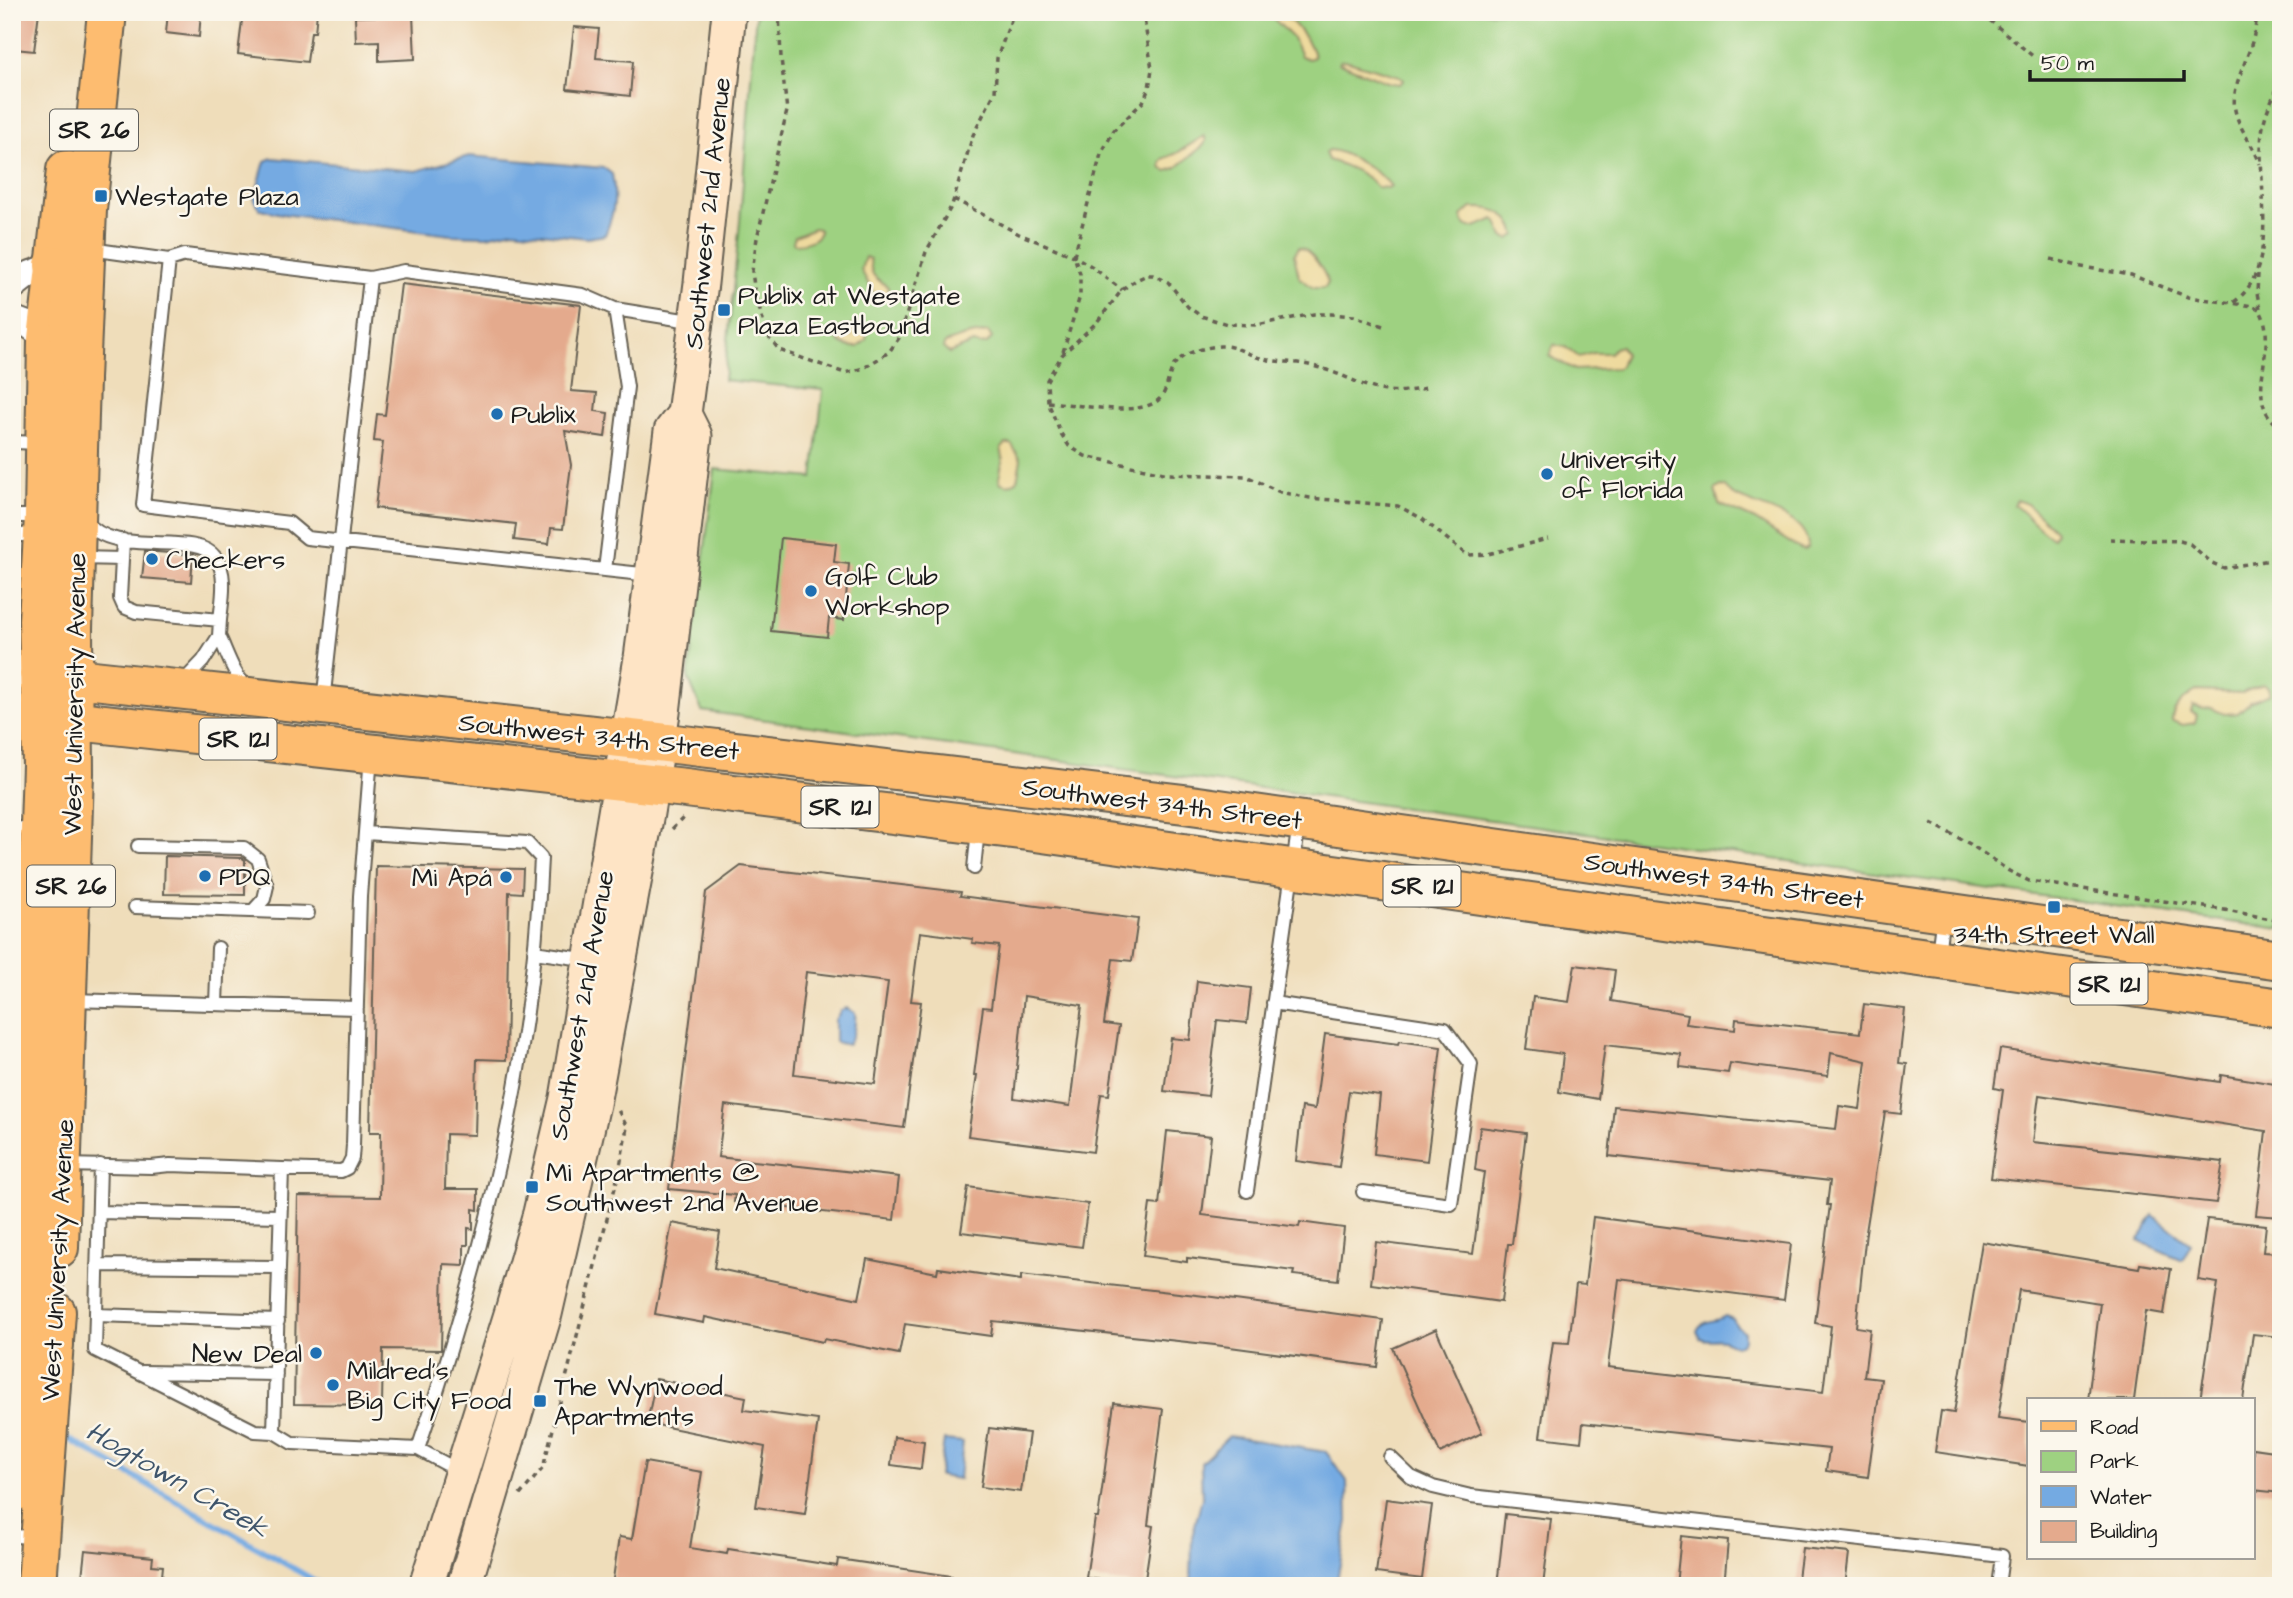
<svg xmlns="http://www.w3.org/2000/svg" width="2293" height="1598" viewBox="0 0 2293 1598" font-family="'Architects Daughter',sans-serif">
  <rect width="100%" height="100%" fill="#fbf7ec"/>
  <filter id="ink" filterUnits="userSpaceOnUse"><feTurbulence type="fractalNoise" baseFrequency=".0143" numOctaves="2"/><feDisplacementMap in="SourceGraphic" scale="14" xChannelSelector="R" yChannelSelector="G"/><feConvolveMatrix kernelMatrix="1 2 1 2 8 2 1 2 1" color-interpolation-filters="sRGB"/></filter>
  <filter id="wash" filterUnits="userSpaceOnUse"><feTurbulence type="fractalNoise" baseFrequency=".00686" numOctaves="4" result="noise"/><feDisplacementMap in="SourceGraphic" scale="28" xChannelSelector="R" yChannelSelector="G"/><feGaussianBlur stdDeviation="1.57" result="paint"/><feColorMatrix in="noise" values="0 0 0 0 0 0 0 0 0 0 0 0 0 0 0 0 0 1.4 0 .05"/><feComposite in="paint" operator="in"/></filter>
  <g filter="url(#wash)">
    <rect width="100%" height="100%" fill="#efddba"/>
    <path fill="#9ed181" stroke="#5d764e" stroke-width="2" d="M 756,12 L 2281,12 L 2281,929 L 702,711 L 688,678 L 715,469 L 813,478 L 823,390 L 724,380 L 740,221 Z"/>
    <path fill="#eeda9e" stroke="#857b5d" stroke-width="2" d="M 1253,12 C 1260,12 1268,11 1275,12 C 1290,15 1312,42 1314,57 L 1309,59 L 1301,56 L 1293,38 L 1276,21 L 1269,16 Z
      M 1345,60 L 1399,76 L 1404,80 L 1400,84 L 1390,83 L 1339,63 L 1340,61 Z
      M 1204,136 L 1206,140 L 1204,145 L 1176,168 L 1167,171 L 1162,169 L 1161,164 L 1163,159 L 1177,153 Z
      M 1328,150 C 1344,150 1381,173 1391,186 L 1387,188 L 1377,187 C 1367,174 1344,164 1328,160 L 1325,153 Z
      M 1472,208 C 1494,207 1510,212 1516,235 L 1509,239 L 1503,237 L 1497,222 L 1494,219 C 1481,224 1466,236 1461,216 Z
      M 814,228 L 819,229 L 820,232 C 816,241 804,244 794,244 L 793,242 L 795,236 Z
      M 1299,247 C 1311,249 1325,272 1328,283 L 1325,288 L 1313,288 L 1299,277 L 1294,255 Z
      M 865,257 L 870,259 C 871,278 875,277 888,287 L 887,297 L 878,297 L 873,292 L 861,270 Z
      M 854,324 L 861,326 L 867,333 L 866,340 L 858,347 C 846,347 839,345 834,333 L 837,329 L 842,327 L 851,335 L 850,326 Z
      M 988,332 L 992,338 L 987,344 L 980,345 L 973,343 L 949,353 L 943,348 L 945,343 L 965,336 Z
      M 1554,345 L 1565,347 L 1579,357 L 1593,353 L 1610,353 L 1614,348 L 1621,346 L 1625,354 L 1620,366 L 1617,368 L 1575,370 L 1549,356 Z
      M 1005,444 L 1011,444 L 1021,459 L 1017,481 L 1008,485 L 1001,483 L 999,479 L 1003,457 L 1001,448 Z
      M 1721,486 L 1725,487 C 1739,508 1807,508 1808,547 L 1805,550 L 1800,549 L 1755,520 L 1719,504 L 1715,490 Z
      M 2017,500 L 2027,504 L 2054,529 L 2056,532 L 2053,538 C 2043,534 2025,513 2014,505 Z
      M 2263,684 L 2268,687 L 2270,694 L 2250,702 L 2238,713 L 2224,714 L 2211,708 L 2203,709 L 2193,706 L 2191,712 L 2197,715 L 2195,723 L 2183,725 L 2172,721 C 2171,709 2186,697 2196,691 L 2242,693 Z"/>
    <path fill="#74aae2" stroke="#48637f" stroke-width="2" d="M 469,156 L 604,168 L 612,174 C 617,198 614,213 605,235 L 587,238 L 513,230 L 487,236 L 451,235 L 282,214 L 260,209 L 254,200 L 265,161 L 272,158 L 416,171 Z
      M 847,1008 L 855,1013 C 856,1022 854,1038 847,1045 L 835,1042 L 835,1020 L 841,1010 Z
      M 2153,1215 L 2191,1244 L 2182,1260 L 2139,1241 Z
      M 1725,1316 L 1733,1319 L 1736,1325 L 1744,1332 L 1744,1340 L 1740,1345 C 1732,1346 1730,1342 1723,1340 C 1714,1338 1709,1342 1700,1338 L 1697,1331 C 1702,1318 1715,1323 1725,1316 Z
      M 1229,1436 L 1326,1452 L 1347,1481 L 1348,1521 L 1336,1586 L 1191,1586 L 1192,1537 L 1202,1498 L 1201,1463 Z
      M 944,1440 L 963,1442 L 959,1479 L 939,1476 Z"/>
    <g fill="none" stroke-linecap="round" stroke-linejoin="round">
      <path stroke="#74aae2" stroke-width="6" d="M 60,1434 L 324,1586"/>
    </g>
    <g id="blocks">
      <path fill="#e4aa8d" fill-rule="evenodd" d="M 12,12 L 39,12 L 34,51 L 15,49 L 17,34 L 12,33 Z
        M 168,12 L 201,12 L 199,37 L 166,33 Z
        M 243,12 L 317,12 L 315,32 L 311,32 L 307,62 L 238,54 Z
        M 413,15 L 415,59 L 379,61 L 379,41 L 356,42 L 355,17 Z
        M 574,27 L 599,29 L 596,58 L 633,61 L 630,96 L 567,89 Z
        M 401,284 L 581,305 L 571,391 L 597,393 L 595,411 L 608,413 L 605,437 L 565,431 L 571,465 L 563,529 L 551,528 L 549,544 L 514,540 L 516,524 L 375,508 L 383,442 L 374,441 L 377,414 L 385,415 Z
        M 781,538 L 836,544 L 834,562 L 849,564 L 844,620 L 829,618 L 827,637 L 771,631 Z
        M 145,551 L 193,555 L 191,582 L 142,578 Z
        M 165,856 L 242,858 L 245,860 L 245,895 L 164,894 Z
        M 376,866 L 523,869 L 522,893 L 509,892 L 506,1060 L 477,1059 L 475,1135 L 446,1134 L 445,1189 L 478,1189 L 478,1210 L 473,1209 L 473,1229 L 468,1228 L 468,1245 L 464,1245 L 464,1265 L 443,1264 L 441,1350 L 383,1349 L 382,1405 L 294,1404 L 298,1196 L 380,1197 L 381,1132 L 370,1132 Z
        M 741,866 L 961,892 L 960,896 L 1138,919 L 1132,961 L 1113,959 L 1104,1024 L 1119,1026 L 1109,1095 L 1101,1094 L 1093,1152 L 968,1136 L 977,1075 L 974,1075 L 983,1007 L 991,1008 L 999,946 L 972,943 L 973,939 L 920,932 L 911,1001 L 921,1002 L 904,1128 L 725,1105 L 718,1157 L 899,1177 L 894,1220 L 734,1202 L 735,1195 L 669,1189 L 706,892 ZM 806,972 L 888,982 L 875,1084 L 794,1074 ZM 1024,996 L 1082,1005 L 1070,1106 L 1014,1098 Z
        M 1575,965 L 1615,970 L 1611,1001 L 1688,1014 L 1686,1024 L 1735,1030 L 1736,1019 L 1860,1033 L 1864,1004 L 1905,1009 L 1899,1063 L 1907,1064 L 1901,1114 L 1885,1112 L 1866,1232 L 1856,1327 L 1870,1329 L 1864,1377 L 1881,1379 L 1868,1477 L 1826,1471 L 1829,1449 L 1583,1423 L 1581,1442 L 1540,1437 L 1553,1342 L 1569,1343 L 1576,1284 L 1585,1285 L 1593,1217 L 1791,1244 L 1784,1300 L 1619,1279 L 1608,1367 L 1823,1392 L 1831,1326 L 1815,1323 L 1830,1205 L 1827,1205 L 1830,1181 L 1609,1156 L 1614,1106 L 1836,1129 L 1839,1106 L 1860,1109 L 1866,1061 L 1831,1053 L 1828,1076 L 1730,1063 L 1728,1073 L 1680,1067 L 1681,1054 L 1605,1045 L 1598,1099 L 1559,1092 L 1563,1054 L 1526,1049 L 1533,997 L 1569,1002 Z
        M 1197,981 L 1251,988 L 1247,1023 L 1217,1020 L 1208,1096 L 1164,1091 L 1171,1038 L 1190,1040 Z
        M 1325,1034 L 1398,1044 L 1399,1041 L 1441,1047 L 1427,1161 L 1374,1154 L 1380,1095 L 1349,1091 L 1339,1167 L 1296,1161 L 1302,1107 L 1315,1109 Z
        M 2000,1049 L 2220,1082 L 2221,1075 L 2281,1085 L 2281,1217 L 2256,1215 L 2266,1131 L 2039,1095 L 2033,1142 L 2223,1162 L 2216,1203 L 1991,1178 L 2003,1090 L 1994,1088 Z
        M 1480,1127 L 1526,1133 L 1512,1244 L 1508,1244 L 1501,1302 L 1371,1284 L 1376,1242 L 1473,1254 L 1484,1172 L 1475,1170 Z
        M 1167,1131 L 1211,1136 L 1202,1215 L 1299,1227 L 1300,1222 L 1344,1228 L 1338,1280 L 1293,1275 L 1294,1271 L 1187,1258 L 1187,1262 L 1143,1256 L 1150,1204 L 1159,1205 Z
        M 968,1187 L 1088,1204 L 1082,1247 L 961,1232 Z
        M 2207,1219 L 2266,1225 L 2263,1252 L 2281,1253 L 2281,1337 L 2253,1334 L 2243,1400 L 2200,1400 L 2218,1283 L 2198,1280 Z
        M 672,1223 L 720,1232 L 714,1268 L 859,1299 L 867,1259 L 937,1273 L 938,1268 L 1021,1280 L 1021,1275 L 1205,1296 L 1383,1320 L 1377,1367 L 1215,1345 L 993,1321 L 991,1336 L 905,1324 L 899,1354 L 824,1339 L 823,1342 L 705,1317 L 704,1323 L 655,1314 Z
        M 1982,1242 L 2139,1268 L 2140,1264 L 2171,1269 L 2164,1314 L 2146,1311 L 2134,1400 L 2088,1400 L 2100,1303 L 2019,1290 L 1998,1418 L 2029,1422 L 2029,1466 L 1935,1452 L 1941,1411 L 1954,1413 Z
        M 1436,1329 L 1482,1433 L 1440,1453 L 1393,1348 Z
        M 656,1379 L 746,1397 L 744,1410 L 818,1420 L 805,1514 L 756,1507 L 765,1447 L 647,1423 Z
        M 1114,1403 L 1163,1409 L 1148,1525 L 1153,1526 L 1144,1586 L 1086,1578 L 1095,1518 L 1098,1518 Z
        M 989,1428 L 1029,1433 L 1021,1492 L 981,1487 Z
        M 894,1437 L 924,1441 L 921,1469 L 891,1465 Z
        M 2253,1448 L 2281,1452 L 2281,1493 L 2253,1490 Z
        M 645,1462 L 702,1472 L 690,1548 L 727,1554 L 728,1549 L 837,1566 L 838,1559 L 952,1576 L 952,1586 L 612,1586 L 619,1537 L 632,1539 Z
        M 1386,1499 L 1432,1505 L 1422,1579 L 1376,1573 Z
        M 1505,1514 L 1551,1519 L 1543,1586 L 1497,1586 Z
        M 1681,1536 L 1728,1541 L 1724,1586 L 1676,1586 Z
        M 1802,1548 L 1849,1553 L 1845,1586 L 1797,1586 Z
        M 85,1550 L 153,1557 L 152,1565 L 163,1566 L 161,1586 L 81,1586 Z"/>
    </g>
  </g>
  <g filter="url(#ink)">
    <use href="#blocks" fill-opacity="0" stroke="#666053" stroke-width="2"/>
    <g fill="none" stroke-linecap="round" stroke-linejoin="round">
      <defs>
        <path id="lane" d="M 90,249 L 169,260 L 185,255 L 370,278 L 323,702
          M 169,260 L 143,505 L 289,523 L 307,538 L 651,575
          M 370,278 L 404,271 L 583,295 L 615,309 L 696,322
          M 12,442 L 42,443
          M 12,516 L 40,516
          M 85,520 C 113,560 194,529 215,557 C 228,573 222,601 220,620
          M 12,536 L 40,533
          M 123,540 L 120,598 L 124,607 L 136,612 L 220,620 L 219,636
          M 79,558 L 122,559
          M 605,570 L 627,387 L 615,309
          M 182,683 L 203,661 L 219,636 C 227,653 233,674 247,687
          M 12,828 L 36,829
          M 365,833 L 527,843 L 541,858 C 533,1059 483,1259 418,1449
          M 138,846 L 244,848 L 258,859 L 267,886 L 264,899 L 253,911
          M 974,868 L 978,830
          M 12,903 L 33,903
          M 135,907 L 308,913
          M 534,952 L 590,960
          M 1938,955 L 1943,914
          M 71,1000 L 357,1008
          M 1273,1003 L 1445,1029 L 1471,1064 L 1451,1204 L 1363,1192
          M 216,1004 L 218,948
          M 66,1165 L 151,1167 L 170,1165 L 341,1171 L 347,1168 L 352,1158 L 353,1145 L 360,896 L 371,756
          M 100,1165 L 95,1350 L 255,1431 L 274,1432
          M 282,1169 L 274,1432 L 292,1443 L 418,1449 L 446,1464 L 463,1468
          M 1247,1191 L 1299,823
          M 99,1212 L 280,1216
          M 97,1265 L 279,1267
          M 96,1315 L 278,1321
          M 142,1372 L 276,1374
          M 1390,1457 L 1411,1477 L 1433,1487 L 1471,1496 L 2002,1556 L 1998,1586
          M 12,1536 L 37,1537"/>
        <path id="street" d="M 12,288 L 31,273 L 54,265
          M 12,318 L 25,323 L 47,339"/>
        <path id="secondary" d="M 12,671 L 39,674
          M 12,714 L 41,717
          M 426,1586 L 512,1311 L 540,1213 L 567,1098 L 641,658 L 671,431 L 684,414 L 701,283 L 729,12
          M 464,1586 L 545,1314 L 593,1104 L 647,813 L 663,713 L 695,436 L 684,414"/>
        <path id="primary" d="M 39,674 L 658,742 L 1184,804 L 2281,960
          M 41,717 L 686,788 L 1028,831 L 2281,1008
          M 59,1248 L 74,773 L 73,629 L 80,379 L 87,210 L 107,12
          M 12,1493 L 23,1342 L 42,765 L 38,620 L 44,516 L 47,339 L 66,170
          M 37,1586 L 56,1312"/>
        <path id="highway" d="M 54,265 L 72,292 L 69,345 L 80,379
          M 27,1186 C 39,1190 42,1194 44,1206 L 42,1280 L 54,1344"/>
      </defs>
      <use href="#lane" stroke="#666053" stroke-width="16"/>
      <use href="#street" stroke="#666053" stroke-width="28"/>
      <use href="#secondary" stroke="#666053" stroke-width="37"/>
      <use href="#primary" stroke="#666053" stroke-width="42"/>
      <use href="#highway" stroke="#666053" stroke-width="42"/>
      <path stroke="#666053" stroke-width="3.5" stroke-dasharray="5 5" stroke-linecap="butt" d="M 779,12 L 781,58 L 787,111 L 757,238 L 752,271 L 755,294 L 767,334 L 779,350 L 845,373 L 864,368 L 889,352 L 899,338 L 926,252 L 952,205 L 973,135 L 995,92 L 997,58 L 1014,12
        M 1927,12 L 1986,17
        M 1985,12 L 1986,17 L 2035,58
        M 2257,12 C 2256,23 2255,34 2251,45 C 2245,66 2229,91 2236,114 C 2241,132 2254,146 2260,164
        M 954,199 L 1019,234 L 1074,256 L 1091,266 L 1122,290
        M 2051,259 L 2082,267 L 2131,275 L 2188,297 L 2253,306 L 2259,309 C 2282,344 2239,402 2281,427
        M 2258,274 L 2257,293 L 2260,308
        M 2234,302 C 2282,267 2256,184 2262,133 C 2264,115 2272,98 2281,82
        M 1383,326 L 1354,316 L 1331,314 L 1314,314 L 1256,325 L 1227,324 L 1201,316 L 1188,307 L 1168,282 L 1153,275 L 1147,275 L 1136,280 L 1122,290 L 1097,322 L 1062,355 L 1047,380 L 1048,402 L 1060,432 L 1069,446 L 1085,456 L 1168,474 L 1246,476 L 1280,492 L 1310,498 L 1398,506 L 1421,518 L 1467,555 L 1488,554 L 1548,539
        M 1063,352 L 1080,296 L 1080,274 L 1074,256 L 1101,154 L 1114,130 L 1143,102 L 1149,88 L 1152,69 L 1143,12
        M 1048,402 C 1075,404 1130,416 1154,403 C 1168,396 1166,380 1173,367 C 1180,353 1205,347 1220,346 C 1235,345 1247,354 1260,358 C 1277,363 1296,361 1313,366 C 1364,379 1371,401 1430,387
        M 2110,539 L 2180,541 L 2190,544 L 2212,563 L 2224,568 L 2281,558
        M 1931,823 L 1970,844 L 2009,871 L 2029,881 L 2231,911 L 2281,921
        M 672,829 L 683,818
        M 520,1495 L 543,1468 L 619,1172 L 627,1127 L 618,1110"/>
      <use href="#lane" stroke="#fff" stroke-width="12"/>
      <use href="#street" stroke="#fff" stroke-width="24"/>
      <use href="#secondary" stroke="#fee4c5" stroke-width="33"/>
      <use href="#primary" stroke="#fdbc6f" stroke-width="38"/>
      <use href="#highway" stroke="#fdbc6f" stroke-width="38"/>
    </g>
  </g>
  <g fill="#1f6fb2" stroke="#fbf7ec" stroke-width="2.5">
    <rect x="94" y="189" width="14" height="14" rx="3.5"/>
    <rect x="717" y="303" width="14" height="14" rx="3.5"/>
    <circle cx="497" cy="414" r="7"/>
    <circle cx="1547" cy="474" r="7"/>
    <circle cx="152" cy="559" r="7"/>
    <circle cx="811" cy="591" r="7"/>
    <circle cx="205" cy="876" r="7"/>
    <circle cx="506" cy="877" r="7"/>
    <rect x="2047" y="900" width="14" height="14" rx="3.5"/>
    <rect x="525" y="1180" width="14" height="14" rx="3.5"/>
    <circle cx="316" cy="1353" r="7"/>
    <circle cx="333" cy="1385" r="7"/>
    <rect x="533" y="1394" width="14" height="14" rx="3.5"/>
  </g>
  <g text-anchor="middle" stroke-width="5" stroke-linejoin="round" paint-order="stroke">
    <g fill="#fbf7ec" stroke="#5f5e5a" stroke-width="2">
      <rect x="50" y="109.5" width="88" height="41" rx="5"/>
      <rect x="199.5" y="718.5" width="77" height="41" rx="5"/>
      <rect x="801.5" y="786.5" width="77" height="41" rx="5"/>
      <rect x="27" y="865.5" width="88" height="41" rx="5"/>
      <rect x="1383.5" y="865.5" width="77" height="41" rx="5"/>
      <rect x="2070.5" y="963.5" width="77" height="41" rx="5"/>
    </g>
    <g font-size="24" font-weight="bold" fill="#1c1c1c">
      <text x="94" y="138">SR 26</text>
      <text x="238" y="747">SR 121</text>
      <text x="840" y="815">SR 121</text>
      <text x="71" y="894">SR 26</text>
      <text x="1422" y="894">SR 121</text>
      <text x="2109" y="992">SR 121</text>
    </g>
    <g font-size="26" fill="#1c1c1c" stroke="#fbf7ec" text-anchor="start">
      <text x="115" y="205">Westgate Plaza</text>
      <text x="738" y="304">Publix at Westgate<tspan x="738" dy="30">Plaza Eastbound</tspan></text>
      <text x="511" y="423">Publix</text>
      <text x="1561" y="468">University<tspan x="1561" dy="30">of Florida</tspan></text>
      <text x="166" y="568">Checkers</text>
      <text x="825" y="585">Golf Club<tspan x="825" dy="30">Workshop</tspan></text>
      <text x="219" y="885">PDQ</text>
      <text x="492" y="886" text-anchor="end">Mi Apá</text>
      <text x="2054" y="943" text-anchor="middle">34th Street Wall</text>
      <text x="546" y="1181">Mi Apartments @<tspan x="546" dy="30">Southwest 2nd Avenue</tspan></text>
      <text x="302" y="1362" text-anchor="end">New Deal</text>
      <text x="347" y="1379">Mildred's<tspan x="347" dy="30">Big City Food</tspan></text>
      <text x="554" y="1395">The Wynwood<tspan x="554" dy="30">Apartments</tspan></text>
    </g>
    <g font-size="26" fill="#1c1c1c" stroke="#fbf7ec">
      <text transform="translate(707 213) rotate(-84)" y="9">Southwest 2nd Avenue</text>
      <text transform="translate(74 694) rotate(-89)" y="9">West University Avenue</text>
      <text transform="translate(599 736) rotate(6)" y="9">Southwest 34th Street</text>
      <text transform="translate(1162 803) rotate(7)" y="9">Southwest 34th Street</text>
      <text transform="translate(1724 880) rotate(8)" y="9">Southwest 34th Street</text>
      <text transform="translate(581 1005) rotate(-80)" y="9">Southwest 2nd Avenue</text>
      <text transform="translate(57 1260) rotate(-87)" y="9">West University Avenue</text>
    </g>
    <g font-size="28" font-style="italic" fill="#3f556b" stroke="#fbf7ec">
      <text transform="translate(178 1479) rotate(30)" y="10">Hogtown Creek</text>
    </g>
  </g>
  <rect width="2293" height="1598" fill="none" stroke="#fbf7ec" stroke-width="42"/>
  <rect x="2027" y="1398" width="228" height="161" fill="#fbf7ec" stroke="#a29f99" stroke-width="2"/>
  <rect x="2041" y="1421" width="35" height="10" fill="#fdbc6f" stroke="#a29f99" stroke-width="2"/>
  <text x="2090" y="1434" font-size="21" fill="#1c1c1c">Road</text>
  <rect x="2041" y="1451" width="35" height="21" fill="#9ed181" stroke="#a29f99" stroke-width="2"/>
  <text x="2090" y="1468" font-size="21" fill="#1c1c1c">Park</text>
  <rect x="2041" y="1486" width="35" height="21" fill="#74aae2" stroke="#a29f99" stroke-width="2"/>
  <text x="2090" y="1504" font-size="21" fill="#1c1c1c">Water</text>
  <rect x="2041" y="1521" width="35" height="21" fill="#e4aa8d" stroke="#a29f99" stroke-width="2"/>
  <text x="2090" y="1538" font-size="21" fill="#1c1c1c">Building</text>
  <path d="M2030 70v10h154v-10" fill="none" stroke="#1c1c1c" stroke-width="3.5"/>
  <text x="2041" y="70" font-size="21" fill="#1c1c1c" stroke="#fbf7ec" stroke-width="5" paint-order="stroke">50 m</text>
</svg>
